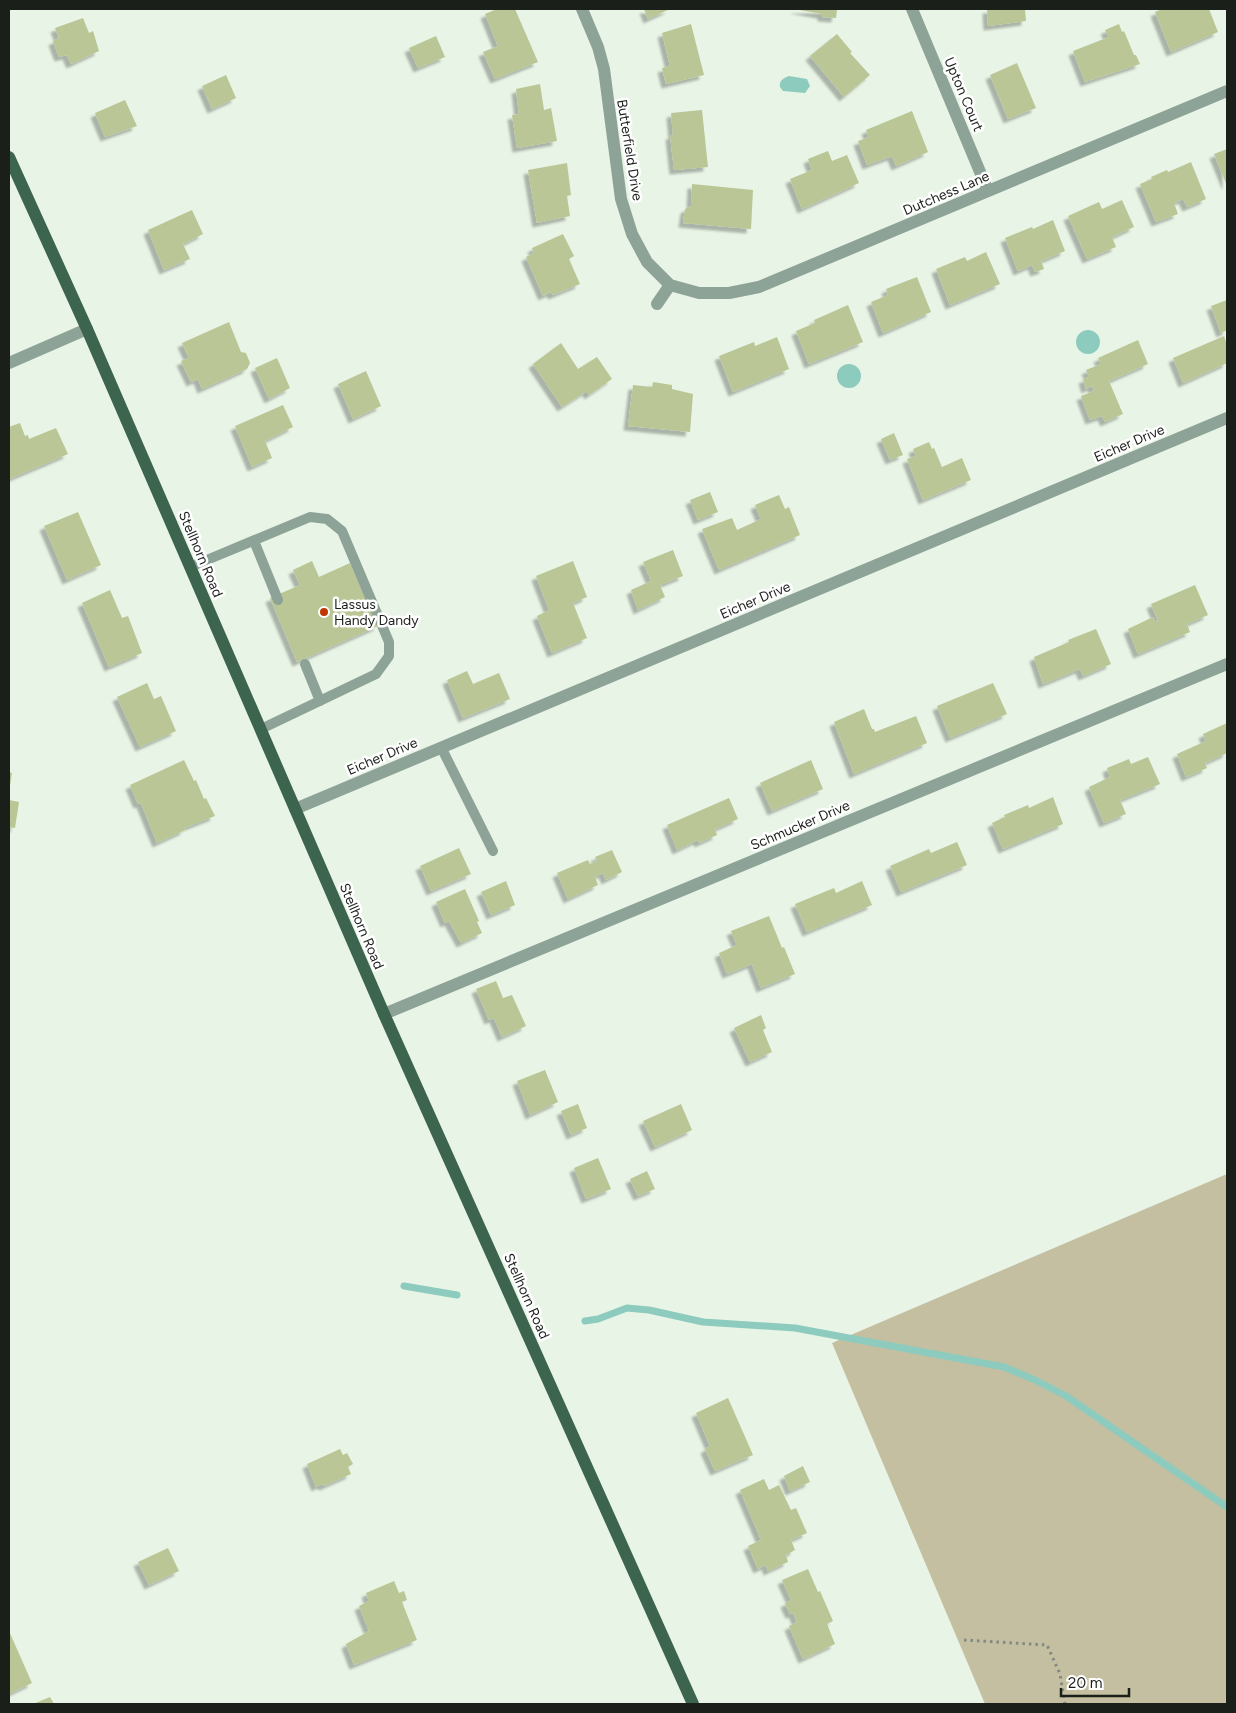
<svg xmlns="http://www.w3.org/2000/svg" width="1236" height="1713" viewBox="0 0 1236 1713" font-family="Figtree,sans-serif">
  <defs>
    <filter id="shadow"><feDropShadow dx="-4.5" dy="4.5" stdDeviation="1" flood-color="#0004"/></filter>
  </defs>
  <rect width="100%" height="100%" fill="#e8f4e5"/>
  <path fill="#c4bfa1" d="M 1227,1174 L 1227,1704 L 985,1704 L 832,1343 Z"/>
  <path fill="#8ccbbe" d="M 789,76 L 807,79 L 810,86 L 805,93 L 783,91 L 780,87 C 779,81 783,78 789,76 Z
    M1076 342a12 12 0 1 1 24 0a12 12 0 1 1-24 0Z
    M837 376a12 12 0 1 1 24 0a12 12 0 1 1-24 0Z"/>
  <g fill="none" stroke-linecap="round" stroke-linejoin="round">
    <path stroke="#8ccbbe" stroke-width="7" d="M 404,1286 L 457,1295
      M 585,1321 L 598,1319 L 627,1308 L 649,1310 L 703,1322 L 795,1328 L 1004,1367 L 1035,1380 L 1066,1396 L 1227,1507"/>
  </g>
  <path fill="#bac695" filter="url(#shadow)" d="M 497,9 L 515,9 L 538,62 L 495,79 L 483,52 L 498,46 L 485,14 Z
    M 644,9 L 670,9 L 648,19 Z
    M 794,9 L 837,9 L 836,18 L 822,17 L 822,14 Z
    M 987,9 L 1025,9 L 1026,21 L 988,26 Z
    M 1162,9 L 1209,9 L 1218,32 L 1171,52 L 1155,12 Z
    M 83,18 L 89,33 L 93,31 L 99,51 L 71,64 L 67,55 L 59,57 L 53,41 L 59,38 L 55,28 Z
    M 691,24 L 704,75 L 666,84 L 662,68 L 670,66 L 662,33 Z
    M 1119,24 L 1122,32 L 1124,31 L 1134,55 L 1136,55 L 1140,64 L 1085,82 L 1073,51 L 1109,37 L 1105,30 Z
    M 837,34 L 852,52 L 850,53 L 870,75 L 844,97 L 810,56 Z
    M 436,36 L 445,57 L 418,68 L 409,48 Z
    M 1017,63 L 1036,108 L 1008,119 L 990,75 Z
    M 226,75 L 236,98 L 212,109 L 202,86 Z
    M 540,84 L 544,110 L 551,108 L 557,141 L 517,148 L 512,115 L 519,114 L 516,89 Z
    M 125,100 L 137,126 L 105,137 L 95,113 Z
    M 702,110 L 708,167 L 674,170 L 670,135 L 673,135 L 671,113 Z
    M 912,111 L 928,152 L 896,166 L 892,156 L 867,165 L 858,141 L 869,137 L 866,130 Z
    M 1227,149 L 1227,186 L 1214,154 Z
    M 828,151 L 832,161 L 847,155 L 859,183 L 802,209 L 790,179 L 812,170 L 808,159 Z
    M 1191,162 L 1206,199 L 1187,207 L 1183,199 L 1174,203 L 1178,214 L 1156,222 L 1140,184 L 1152,179 L 1151,177 L 1167,170 L 1168,172 Z
    M 567,163 L 571,195 L 567,196 L 570,216 L 537,223 L 528,170 Z
    M 692,184 L 753,190 L 751,229 L 683,223 L 685,209 L 691,206 Z
    M 1122,200 L 1134,227 L 1112,237 L 1116,247 L 1087,259 L 1068,216 L 1099,202 L 1102,209 Z
    M 192,210 L 203,234 L 183,244 L 190,259 L 164,270 L 148,230 Z
    M 1053,220 L 1065,251 L 1041,261 L 1044,269 L 1035,272 L 1032,265 L 1018,271 L 1005,238 L 1032,227 L 1033,229 Z
    M 563,234 L 574,256 L 569,259 L 580,284 L 553,295 L 551,292 L 543,296 L 526,257 L 534,253 L 532,248 Z
    M 986,252 L 1000,284 L 950,305 L 936,269 L 965,257 L 967,261 Z
    M 917,277 L 931,312 L 883,333 L 871,302 L 888,295 L 886,289 Z
    M 1227,300 L 1227,330 L 1221,333 L 1211,306 Z
    M 848,305 L 863,342 L 809,364 L 796,331 L 815,323 L 814,320 Z
    M 229,322 L 241,352 L 246,353 L 250,363 L 247,369 L 202,389 L 198,379 L 191,382 L 181,361 L 189,358 L 182,343 Z
    M 1224,336 L 1227,345 L 1227,363 L 1183,383 L 1173,358 Z
    M 777,337 L 789,369 L 733,392 L 719,356 L 754,342 L 755,346 Z
    M 1138,340 L 1148,364 L 1109,381 L 1123,414 L 1105,422 L 1102,416 L 1090,420 L 1081,396 L 1094,391 L 1092,386 L 1086,389 L 1083,379 L 1089,377 L 1086,370 L 1101,364 L 1098,358 Z
    M 561,343 L 578,369 L 597,357 L 612,379 L 589,395 L 587,391 L 562,407 L 533,364 Z
    M 277,358 L 290,388 L 269,399 L 255,368 Z
    M 366,371 L 381,406 L 353,419 L 338,384 Z
    M 653,382 L 672,385 L 672,389 L 693,394 L 690,432 L 628,426 L 633,385 L 652,387 Z
    M 283,405 L 293,427 L 265,441 L 272,458 L 252,467 L 235,426 Z
    M 20,423 L 25,436 L 28,435 L 29,439 L 56,428 L 68,454 L 9,479 L 9,427 Z
    M 894,433 L 903,455 L 890,460 L 881,439 Z
    M 929,442 L 932,449 L 934,448 L 942,467 L 962,458 L 971,480 L 923,500 L 907,459 L 916,456 L 913,449 Z
    M 710,492 L 718,512 L 698,520 L 690,500 Z
    M 779,495 L 785,509 L 789,507 L 800,535 L 719,570 L 702,529 L 732,518 L 737,530 L 761,519 L 755,505 Z
    M 78,512 L 101,565 L 67,580 L 44,526 Z
    M 673,550 L 683,576 L 660,585 L 665,597 L 638,610 L 631,590 L 651,581 L 643,562 Z
    M 312,561 L 319,577 L 350,563 L 378,626 L 297,662 L 270,598 L 300,585 L 293,570 Z
    M 573,561 L 587,597 L 573,603 L 587,638 L 552,653 L 537,616 L 549,610 L 536,576 Z
    M 1195,585 L 1208,615 L 1187,624 L 1190,632 L 1138,654 L 1128,629 L 1153,617 L 1155,622 L 1158,621 L 1151,604 Z
    M 110,590 L 122,618 L 128,616 L 142,653 L 109,667 L 82,603 Z
    M 1096,629 L 1111,664 L 1083,676 L 1080,669 L 1043,684 L 1034,657 L 1069,642 L 1068,640 Z
    M 467,671 L 473,684 L 499,673 L 510,699 L 463,718 L 447,680 Z
    M 147,683 L 154,699 L 161,696 L 176,731 L 140,747 L 117,697 Z
    M 993,683 L 1007,714 L 950,738 L 937,706 Z
    M 864,709 L 872,729 L 874,729 L 875,732 L 916,716 L 927,743 L 854,774 L 834,722 Z
    M 1227,723 L 1227,753 L 1205,763 L 1207,768 L 1186,777 L 1177,754 L 1206,741 L 1203,734 Z
    M 1148,757 L 1160,784 L 1120,800 L 1126,814 L 1104,823 L 1089,787 L 1110,777 L 1107,768 L 1129,759 L 1131,764 Z
    M 184,760 L 194,781 L 196,780 L 204,799 L 206,798 L 215,816 L 184,828 L 185,830 L 157,843 L 141,803 L 138,804 L 130,785 Z
    M 811,760 L 823,789 L 772,811 L 760,783 Z
    M 9,772 L 12,773 L 10,786 L 9,786 Z
    M 1053,797 L 1063,824 L 1003,849 L 992,823 L 1005,817 L 1004,815 L 1028,805 L 1029,808 Z
    M 729,798 L 738,819 L 715,829 L 717,835 L 699,843 L 698,840 L 677,850 L 667,825 Z
    M 9,800 L 19,802 L 15,828 L 9,827 Z
    M 957,842 L 967,865 L 901,892 L 890,866 L 929,849 L 931,853 Z
    M 459,848 L 471,874 L 431,891 L 420,866 Z
    M 612,850 L 622,872 L 606,880 L 603,873 L 595,877 L 598,885 L 568,899 L 557,873 L 588,860 L 590,864 L 597,861 L 595,857 Z
    M 506,881 L 515,905 L 491,915 L 481,892 Z
    M 862,881 L 872,905 L 807,932 L 795,904 L 834,888 L 836,893 Z
    M 465,889 L 479,921 L 477,922 L 482,933 L 461,943 L 449,921 L 445,923 L 436,902 Z
    M 769,916 L 782,948 L 784,947 L 795,974 L 761,988 L 752,964 L 727,974 L 719,953 L 737,945 L 731,931 Z
    M 496,981 L 503,998 L 512,995 L 526,1026 L 502,1037 L 494,1018 L 489,1020 L 476,989 Z
    M 761,1015 L 766,1028 L 763,1030 L 772,1052 L 750,1062 L 734,1028 Z
    M 545,1070 L 558,1102 L 530,1115 L 517,1081 Z
    M 578,1104 L 587,1128 L 571,1135 L 561,1111 Z
    M 681,1104 L 692,1130 L 655,1147 L 643,1121 Z
    M 598,1158 L 611,1189 L 586,1199 L 574,1168 Z
    M 647,1171 L 655,1189 L 638,1196 L 630,1179 Z
    M 728,1398 L 753,1455 L 715,1471 L 705,1449 L 710,1446 L 696,1413 Z
    M 340,1449 L 343,1455 L 347,1453 L 353,1464 L 348,1467 L 351,1474 L 324,1486 L 321,1484 L 316,1487 L 307,1464 Z
    M 803,1466 L 810,1482 L 790,1491 L 784,1476 Z
    M 764,1479 L 769,1490 L 779,1485 L 791,1510 L 796,1508 L 807,1533 L 791,1540 L 795,1550 L 786,1555 L 788,1562 L 768,1571 L 766,1565 L 758,1569 L 748,1546 L 761,1540 L 740,1490 Z
    M 168,1548 L 179,1571 L 149,1585 L 138,1562 Z
    M 808,1569 L 818,1592 L 820,1591 L 833,1621 L 827,1624 L 835,1644 L 803,1659 L 789,1626 L 797,1622 L 793,1613 L 790,1614 L 785,1603 L 791,1600 L 782,1580 Z
    M 394,1581 L 399,1593 L 404,1591 L 407,1600 L 402,1602 L 417,1640 L 354,1665 L 346,1644 L 369,1631 L 359,1606 L 369,1601 L 366,1593 Z
    M 9,1631 L 32,1683 L 9,1694 Z
    M 50,1697 L 54,1704 L 33,1704 Z"/>
  <g fill="none" stroke-linecap="round" stroke-linejoin="round">
    <path stroke="#828a80" stroke-width="3" stroke-dasharray="2.5 4" stroke-linecap="butt" d="M 964,1640 L 1047,1645 L 1060,1674 L 1065,1704"/>
    <path stroke="#8ea397" stroke-width="10" d="M 254,541 L 278,600
      M 190,567 L 310,517 L 327,519 L 342,531 L 389,642 L 389,656 L 376,674 L 261,729
      M 305,664 L 320,701
      M 441,747 L 493,851"/>
    <path stroke="#8ea397" stroke-width="12" d="M 582,9 L 598,47 L 604,69 L 621,199 L 632,234 L 647,262 L 670,285 L 699,293 L 729,293 L 759,287 L 1227,91
      M 912,9 L 988,191
      M 657,304 L 670,285
      M 9,363 L 87,329
      M 295,809 L 1227,418
      M 384,1014 L 1227,664"/>
    <path stroke="#3c644e" stroke-width="12" d="M 9,157 L 87,329 L 384,1014 L 693,1704"/>
  </g>
  <circle fill="#be3600" stroke="#fff" stroke-width="2" cx="324" cy="612" r="5"/>
  <g text-anchor="middle" stroke-width="5" stroke-linejoin="round" paint-order="stroke">
    <g font-size="14" fill="#1b1f1a" stroke="#fff">
      <text transform="translate(964 94) rotate(67)" y="5">Upton Court</text>
      <text transform="translate(630 150) rotate(81)" y="5">Butterfield Drive</text>
      <text transform="translate(946 193) rotate(-23)" y="5">Dutchess Lane</text>
      <text transform="translate(1129 443) rotate(-23)" y="5">Eicher Drive</text>
      <text transform="translate(201 554) rotate(67)" y="5">Stellhorn Road</text>
      <text transform="translate(755 600) rotate(-23)" y="5">Eicher Drive</text>
      <text transform="translate(382 756) rotate(-23)" y="5">Eicher Drive</text>
      <text transform="translate(800 825) rotate(-23)" y="5">Schmucker Drive</text>
      <text transform="translate(362 926) rotate(67)" y="5">Stellhorn Road</text>
      <text transform="translate(527 1296) rotate(66)" y="5">Stellhorn Road</text>
    </g>
    <g font-size="14" fill="#1b1f1a" stroke="#fff" text-anchor="start">
      <text x="334" y="609">Lassus<tspan x="334" dy="16">Handy Dandy</tspan></text>
    </g>
  </g>
  <rect width="1236" height="1713" fill="none" stroke="#1b1f1a" stroke-width="20"/>
  <path d="M1061 1688v8h68v-8" fill="none" stroke="#1b1f1a" stroke-width="2.5"/>
  <text x="1068" y="1688" font-size="15" fill="#1b1f1a" stroke="#ffffff" stroke-width="4" paint-order="stroke">20 m</text>
</svg>
